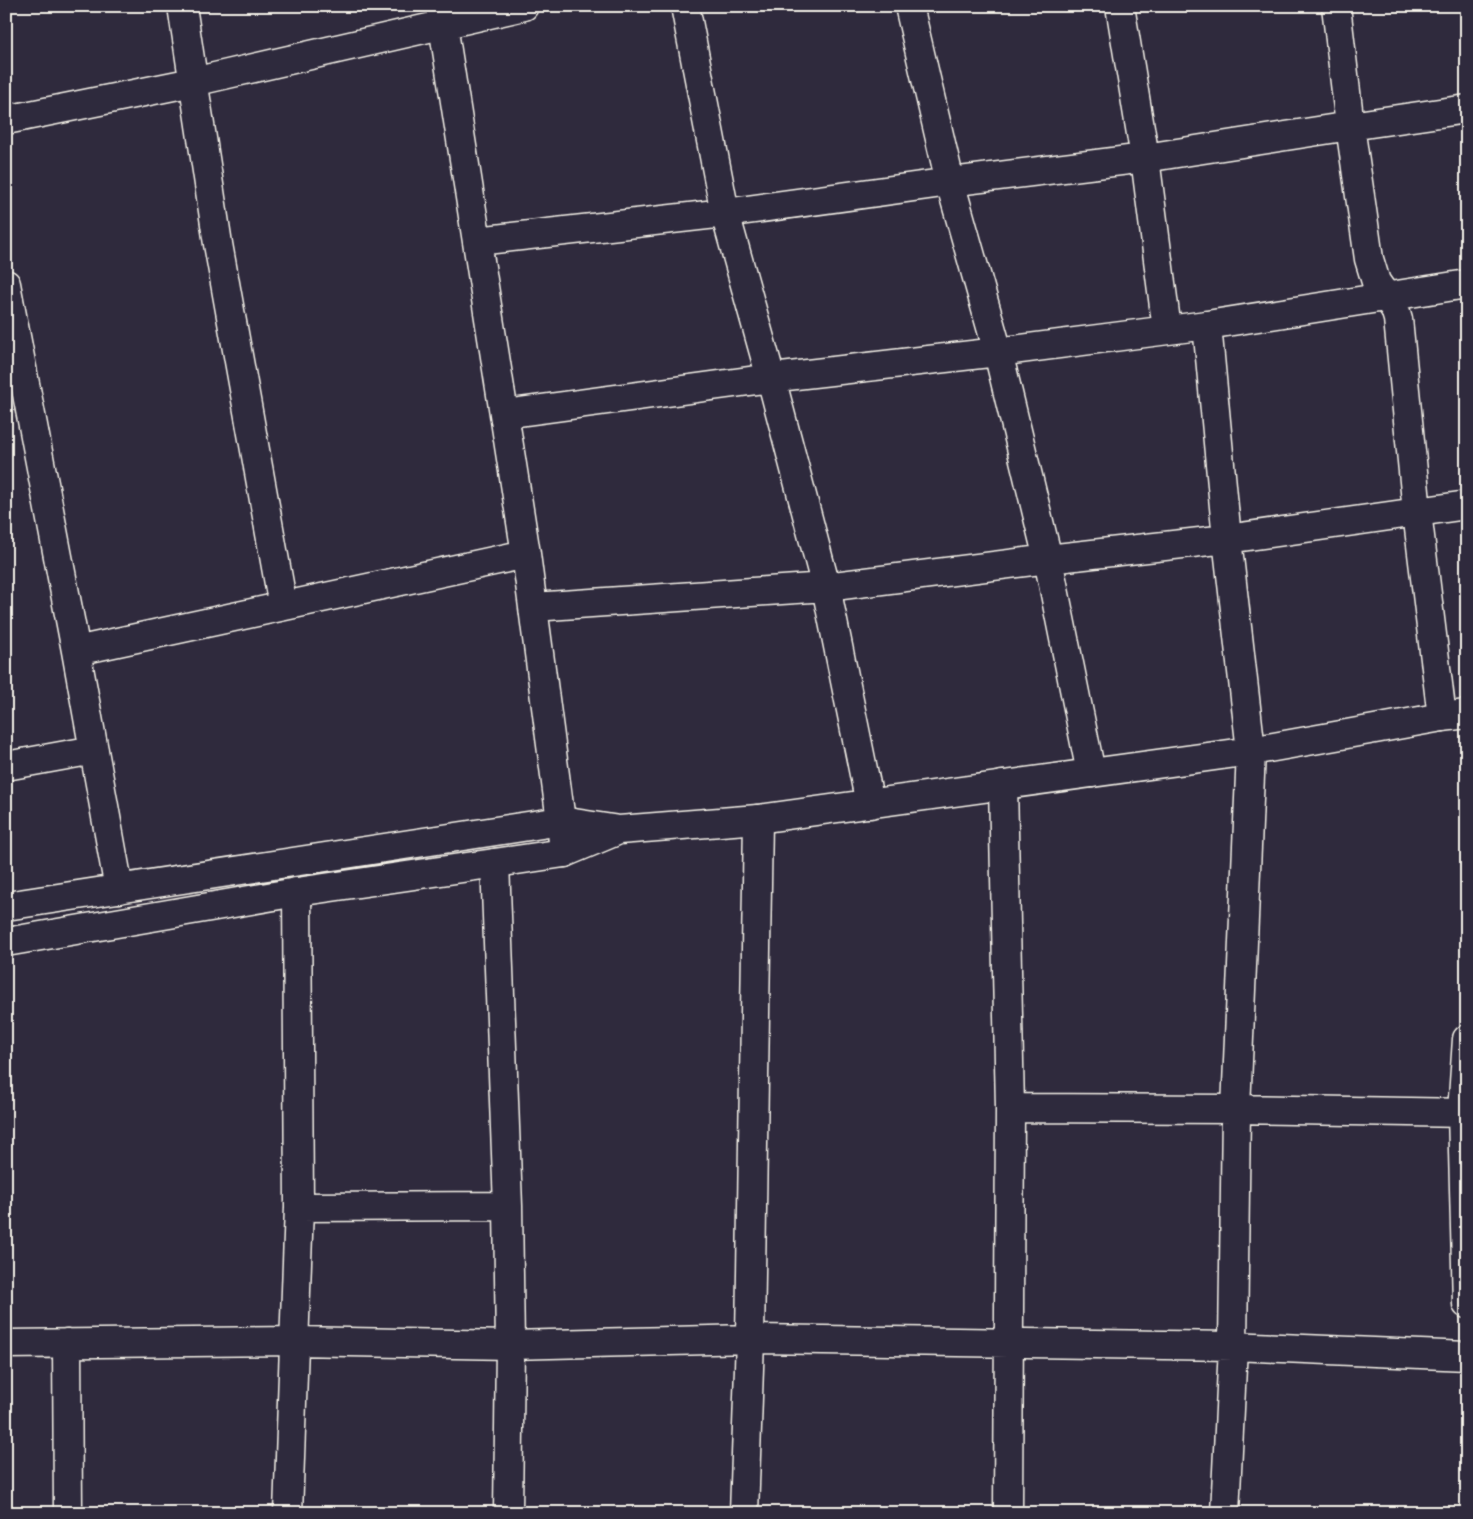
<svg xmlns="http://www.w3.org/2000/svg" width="1473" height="1519" viewBox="0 0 1473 1519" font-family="'Gochi Hand',sans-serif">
  <rect width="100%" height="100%" fill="#2f2a3d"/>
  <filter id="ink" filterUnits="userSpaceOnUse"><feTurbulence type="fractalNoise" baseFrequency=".02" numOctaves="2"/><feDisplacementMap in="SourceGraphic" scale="10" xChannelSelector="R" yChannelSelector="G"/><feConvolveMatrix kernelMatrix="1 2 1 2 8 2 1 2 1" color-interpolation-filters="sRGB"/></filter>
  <g filter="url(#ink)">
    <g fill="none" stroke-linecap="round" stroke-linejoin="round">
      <defs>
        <path id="street" d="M 182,6 L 218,244 L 283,606
          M 440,6 L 526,554 L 561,821 L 564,853
          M 685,6 L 725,213 L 771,378 L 826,587 L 870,804
          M 909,6 L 950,182 L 998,352 L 1048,559 L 1091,773
          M 1120,6 L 1145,158 L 1167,330
          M 1336,6 L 1350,126 L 1369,259 L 1376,282 L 1395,309 L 1398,319 L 1417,512 L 1442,717
          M 6,120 L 193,82 L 524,6
          M 477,241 L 725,213 L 950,182 L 1145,158 L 1350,126 L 1467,109
          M 6,284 L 76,651 L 119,889
          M 1207,325 L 1227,539 L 1251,751 L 1236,1109 L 1233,1346 L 1225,1513
          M 504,414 L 771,378 L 998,352 L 1207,325 L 1467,284
          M 533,607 L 826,587 L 1048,559 L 1227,539 L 1467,505
          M 76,651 L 526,554
          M 6,766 L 94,750
          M 1003,785 L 1010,1108 L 1008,1513
          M 495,863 L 508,1206 L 510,1345 L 508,1513
          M 297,892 L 299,1207
          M 1467,1039 L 1462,1112 L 1467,1304
          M 1010,1108 L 1236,1109 L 1467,1113
          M 67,1343 L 68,1513
          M 6,1344 L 295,1341 L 510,1345 L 750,1339 L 1233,1346 L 1467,1356
          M 288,1513 L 299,1207 L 508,1206
          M 744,1513 L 750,1339 L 758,819"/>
        <path id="secondary" d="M 6,906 L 561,821 L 619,830 L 758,819 L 1251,751 L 1442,717 L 1467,714
          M 6,942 L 297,892 L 564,853 L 619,830"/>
      </defs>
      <use href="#street" stroke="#f4f1e8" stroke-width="31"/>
      <use href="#secondary" stroke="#f4f1e8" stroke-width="31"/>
      <use href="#street" stroke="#2f2a3d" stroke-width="28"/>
      <use href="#secondary" stroke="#2f2a3d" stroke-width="28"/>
    </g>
  </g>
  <rect width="1473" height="1519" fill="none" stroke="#2f2a3d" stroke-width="25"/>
  <rect x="12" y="12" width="1448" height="1494" fill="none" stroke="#f4f1e8" stroke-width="2" filter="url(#ink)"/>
</svg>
